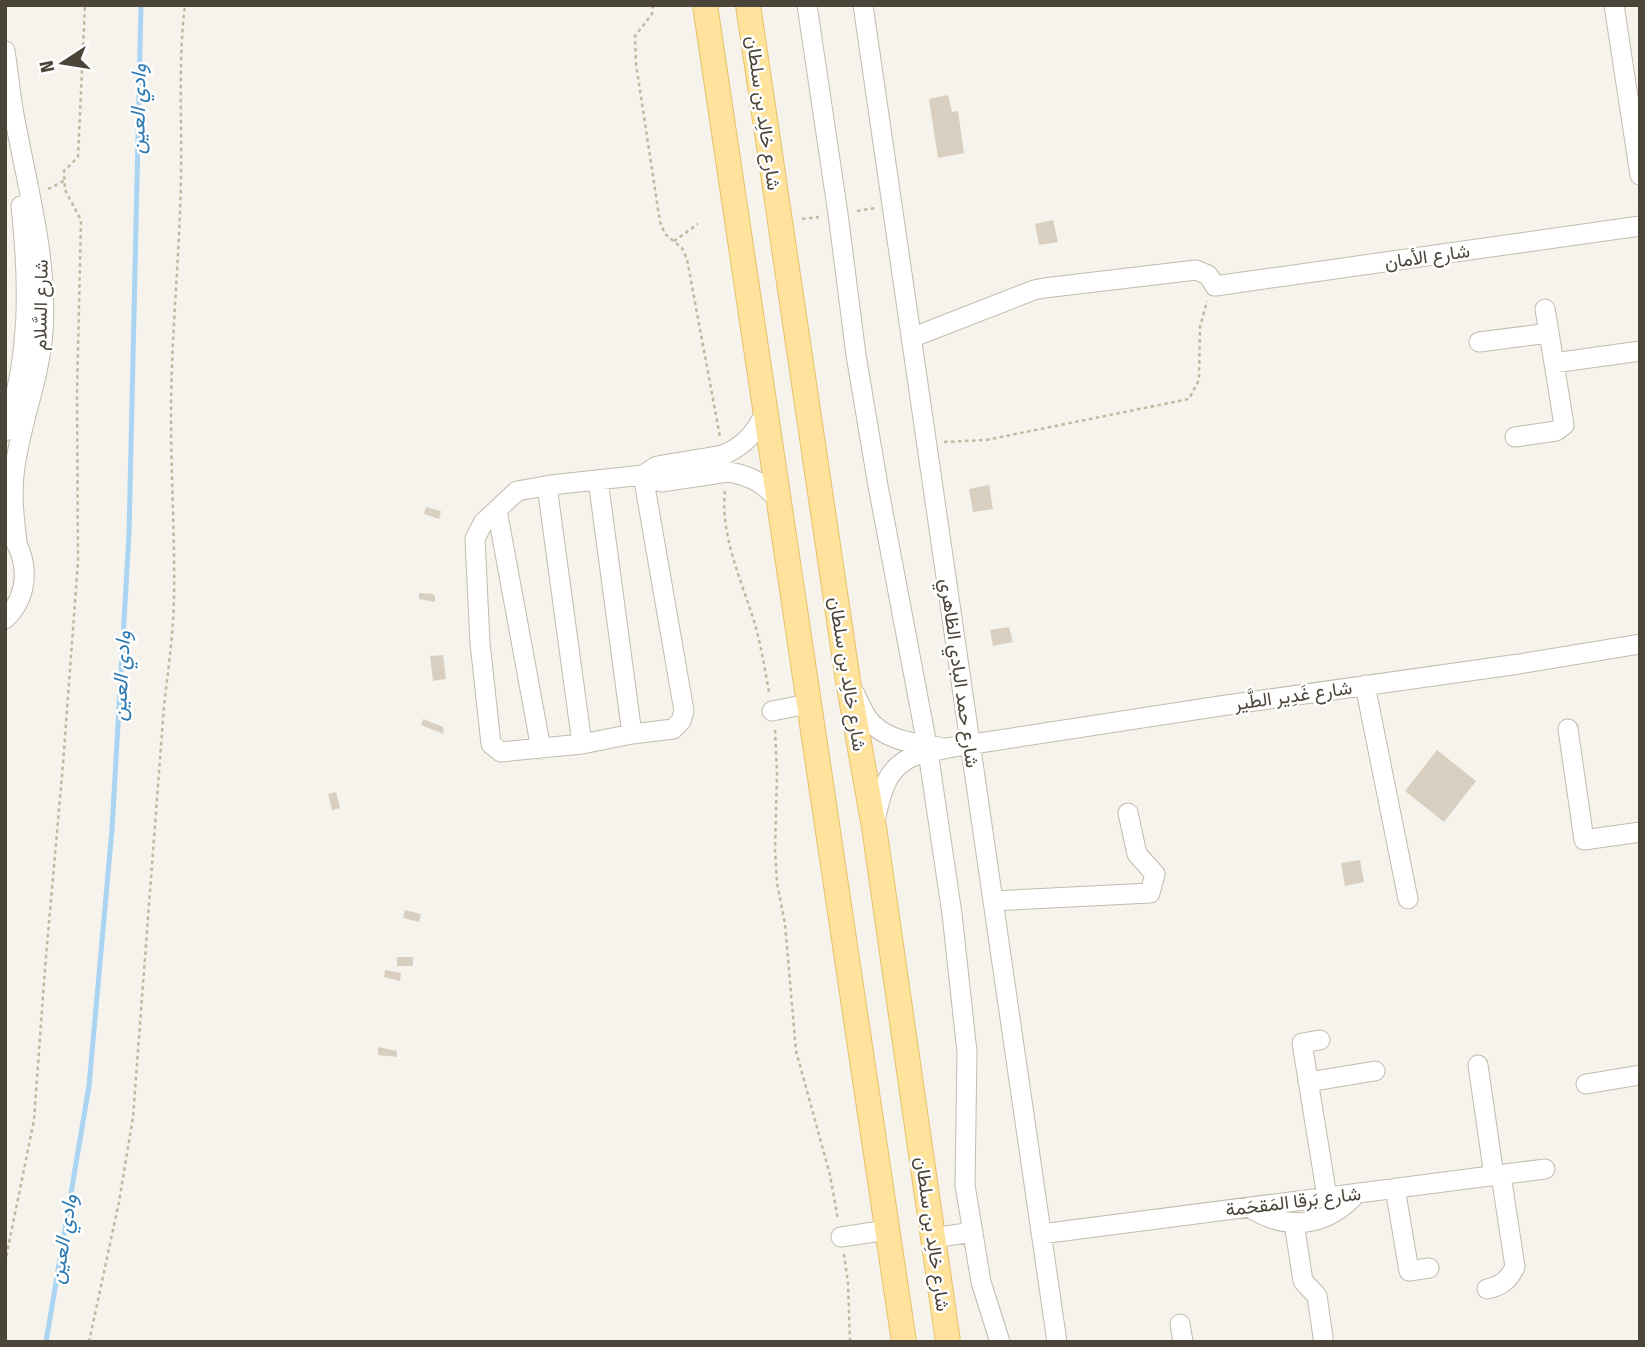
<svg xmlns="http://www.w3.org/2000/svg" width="1645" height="1347" viewBox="0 0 1645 1347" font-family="'Fira Sans Condensed',Vazirmatn,sans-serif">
  <rect width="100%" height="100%" fill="#f6f3ec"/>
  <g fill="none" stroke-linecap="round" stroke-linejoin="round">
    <path stroke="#a9d4f2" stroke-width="5" d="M 46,1342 L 89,1086 L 112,829 L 129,534 L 141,5"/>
  </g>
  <path fill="#d8cfc1" d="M 948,95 L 952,112 L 958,111 L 964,153 L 938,158 L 929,99 Z
    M 1053,220 L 1058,242 L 1039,245 L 1035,224 Z
    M 989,485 L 993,509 L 973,512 L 969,489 Z
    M 426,507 L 441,511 L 439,519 L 424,514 Z
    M 419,593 L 433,594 L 435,596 L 435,602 L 419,599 Z
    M 1009,627 L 1013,642 L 993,646 L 990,630 Z
    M 443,655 L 446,679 L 433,681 L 430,656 Z
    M 423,719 L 443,727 L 444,734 L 421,725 Z
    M 1437,750 L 1476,781 L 1444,822 L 1405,791 Z
    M 336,792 L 340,808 L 332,810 L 328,794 Z
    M 1360,860 L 1364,882 L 1345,886 L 1341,863 Z
    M 405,910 L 421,914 L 419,922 L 403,918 Z
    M 397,957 L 413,957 L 413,966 L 397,966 Z
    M 385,970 L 401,973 L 400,981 L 384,977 Z
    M 378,1047 L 397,1051 L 397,1057 L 378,1055 Z"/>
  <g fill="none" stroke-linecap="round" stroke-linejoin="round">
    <defs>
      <path id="minor" d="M 807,5 L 838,214 L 856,355 L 878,486 L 927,745 L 952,914 L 967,1052 L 965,1185 L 981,1282 L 1000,1342
        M 863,5 L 1057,1342
        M 1614,5 L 1640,175
        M 5,51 C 8,70 10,90 13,109 C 26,183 48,255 43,331 C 40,378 21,421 15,467 C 11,492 14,517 17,542
        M 1545,309 L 1554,363 L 1640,351
        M 911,338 L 1034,290 L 1044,288 L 1196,270 L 1208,275 L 1215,286 L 1640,226
        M 1479,342 L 1549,333
        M 765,412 C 756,433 744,446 723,455 L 657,466 L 643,475 L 661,482 L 728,472 C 749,475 764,483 778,500
        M 5,431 C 31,358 29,281 21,206
        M 1515,437 L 1556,431 L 1564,425 L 1554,363
        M 643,475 L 684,711 L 681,721 L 673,729 L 632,734 L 582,744 L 501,752 L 491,744 L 480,643 L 475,539 L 483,523 L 517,491 L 551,485 Z
        M 598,480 L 632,734
        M 547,486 L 582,744
        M 497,510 L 541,749
        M 5,619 C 30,595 30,559 9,532
        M 1365,685 L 1408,899
        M 855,694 C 859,702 863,711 868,719 C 885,741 914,743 939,747
        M 772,711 L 808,704
        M 1568,729 L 1584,840 L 1640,832
        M 875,821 C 881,794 885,768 914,756 C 924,752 936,751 947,748 L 1220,706 L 1519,664 L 1640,644
        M 993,901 L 1150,893 L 1155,874 L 1137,854 L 1128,813
        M 1320,1040 L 1302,1043 L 1327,1197
        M 1478,1065 L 1494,1176
        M 1308,1082 L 1375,1071
        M 1586,1084 L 1640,1075
        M 1395,1188 L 1409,1271 L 1429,1268
        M 1249,1207 C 1287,1232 1327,1227 1357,1193
        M 1294,1223 L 1303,1281 L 1317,1296 L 1323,1337
        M 1041,1234 L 1545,1169
        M 841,1237 L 887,1230
        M 933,1238 L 973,1232
        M 1487,1289 C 1501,1286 1508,1281 1515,1267 L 1501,1175
        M 1180,1324 L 1183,1342"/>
      <path id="major" d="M 705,5 L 904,1342
        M 748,5 L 848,681 L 874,827 L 948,1342"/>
    </defs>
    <use href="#minor" stroke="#c2bbae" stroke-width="21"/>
    <use href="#major" stroke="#e6c16a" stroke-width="26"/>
    <path stroke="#c4b79f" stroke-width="2.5" stroke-dasharray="3.5 3.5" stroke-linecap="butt" d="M 653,5 L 652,14 L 635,36 L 636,64 L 660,222 L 665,234 L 682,248 L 687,259 L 720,437
      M 48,189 L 64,181
      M 857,211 L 875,208
      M 802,219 L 819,217
      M 674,241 L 698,224
      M 944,442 L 986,440 L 1189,399 L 1199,380 L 1200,327 L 1207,301
      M 725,491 C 720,531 739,575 751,612 C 760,638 764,665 769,692
      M 775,730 L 777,773 L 775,849 L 777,883 L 785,924 L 796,1051 L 830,1175 L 838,1220
      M 844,1254 L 848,1283 L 850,1342
      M 5,1263 L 34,1120 L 45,968 L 63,764 L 78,562 L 77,394 L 81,220 L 65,190 L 64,171 L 78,157 L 85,5
      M 89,1342 L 119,1202 L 133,1117 L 164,706 C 168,671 173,636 174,600 C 175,538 171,476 171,414 C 171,334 180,255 181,175 C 182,119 178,62 185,5"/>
    <use href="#minor" stroke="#fff" stroke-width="19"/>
    <use href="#major" stroke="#ffe39c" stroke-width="24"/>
  </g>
  <g text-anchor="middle" stroke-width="5" stroke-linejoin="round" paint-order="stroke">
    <g font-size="19" fill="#4b4439" stroke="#fff">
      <text transform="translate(764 113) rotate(82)" y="7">شارع خالِد بن سلطان</text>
      <text transform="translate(1427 256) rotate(-8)" y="7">شارع الأمان</text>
      <text transform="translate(40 305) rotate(-89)" y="7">شارع السَّلام</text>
      <text transform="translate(960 673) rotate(82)" y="7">شارع حمد البادي الظاهري</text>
      <text transform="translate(848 674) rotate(81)" y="7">شارع خالِد بن سلطان</text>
      <text transform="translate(1293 695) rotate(-8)" y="7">شارع غَدِير الطَّير</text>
      <text transform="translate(1293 1201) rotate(-7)" y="7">شارع بَرقا المَقحَمة</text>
      <text transform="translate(933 1234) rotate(82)" y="7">شارع خالِد بن سلطان</text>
    </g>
    <g font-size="21" font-style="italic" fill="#2e7ab2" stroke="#fff">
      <text transform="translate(138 109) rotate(-89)" y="7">وادي العين</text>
      <text transform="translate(121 676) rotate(-87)" y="7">وادي العين</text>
      <text transform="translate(63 1239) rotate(-81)" y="7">وادي العين</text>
    </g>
  </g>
  <rect width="1645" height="1347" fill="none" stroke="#4b4439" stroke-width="14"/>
  <g transform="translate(63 63) rotate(258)" stroke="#ffffff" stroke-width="5" paint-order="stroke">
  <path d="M0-5L12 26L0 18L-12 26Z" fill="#4b4439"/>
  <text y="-10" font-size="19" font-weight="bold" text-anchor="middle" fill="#4b4439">N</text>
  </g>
</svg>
